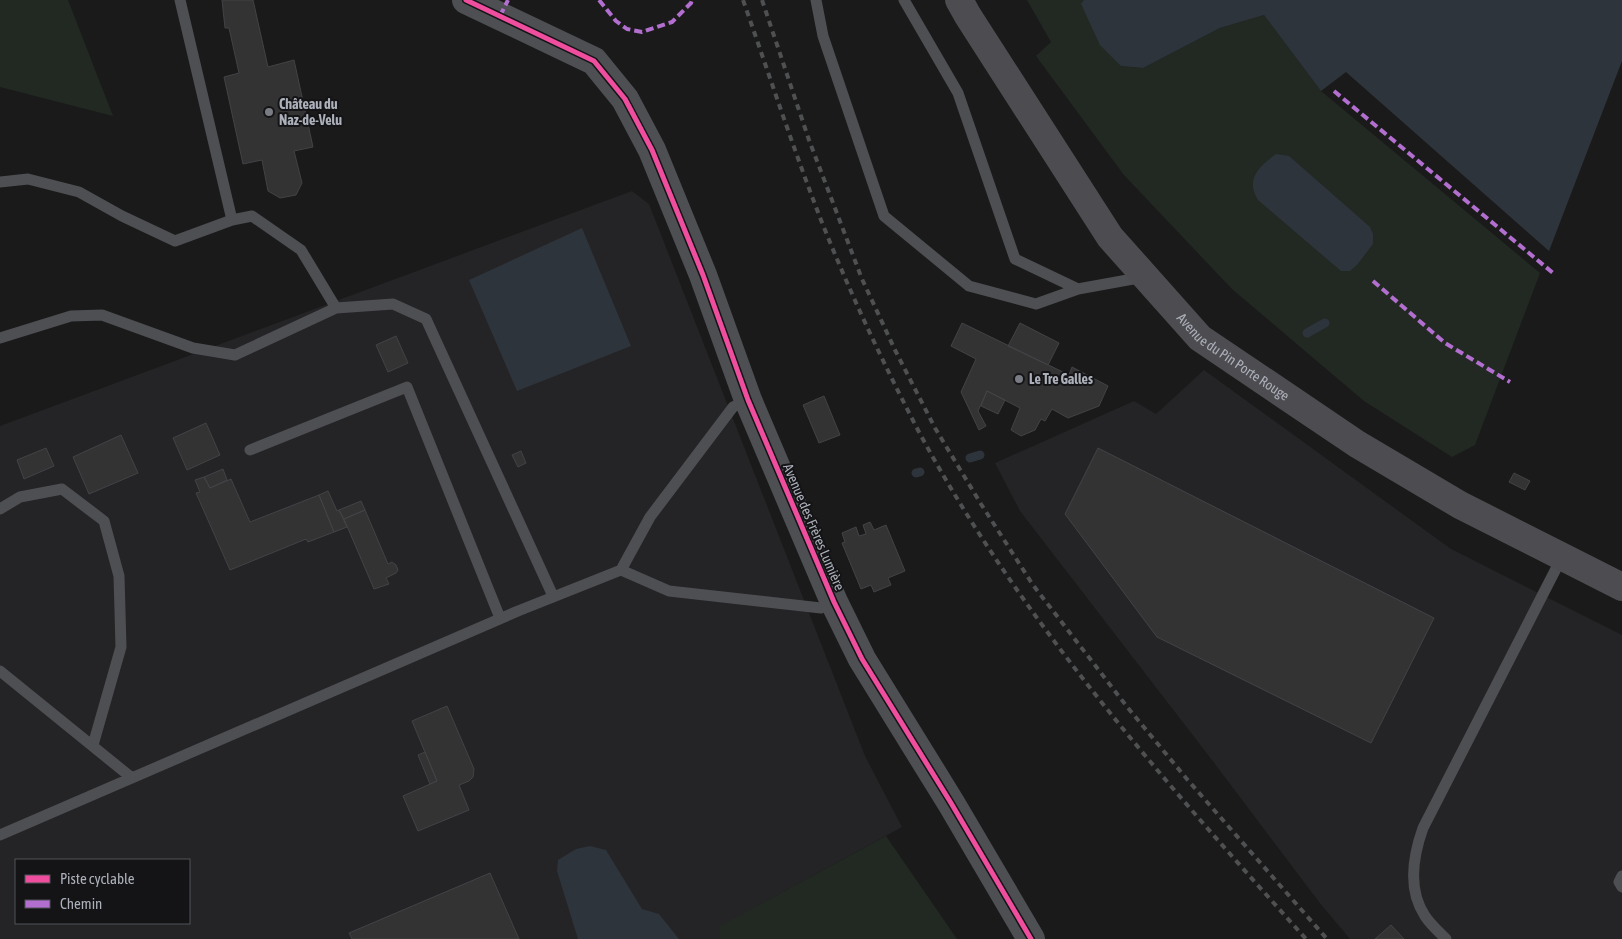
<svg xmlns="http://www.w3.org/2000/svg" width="1622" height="939" viewBox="0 0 1622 939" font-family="'Asap Condensed',sans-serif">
  <rect width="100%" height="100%" fill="#1a1a1a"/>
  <path fill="#242426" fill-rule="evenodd" d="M 632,191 L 649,204 L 865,756 L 902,827 L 721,926 L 719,939 L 0,939 L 0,426 ZM 16,860 L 189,860 L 189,923 L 16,923 Z
    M 1204,370 L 1451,549 L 1622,635 L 1622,939 L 1350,939 L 1319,902 L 1215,764 L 1020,511 L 995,463 L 1134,401 L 1156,414 Z"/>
  <path fill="#222923" d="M 0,0 L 68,0 L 113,116 L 0,87 Z
    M 1027,0 L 1084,0 L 1081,5 L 1121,66 L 1143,68 L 1220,28 L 1264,15 L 1321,91 L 1540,273 L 1475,445 L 1452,457 L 1364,401 L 1232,289 L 1124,175 L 1036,56 L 1051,42 Z
    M 886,836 L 957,939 L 719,939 L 720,926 Z"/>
  <path fill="#2e343b" d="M 1084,0 L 1622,0 L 1622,61 L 1549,251 L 1346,72 L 1321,91 L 1264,15 L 1220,28 L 1143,68 L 1121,66 L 1100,45 L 1081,4 Z
    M 1276,154 L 1289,156 L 1370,227 L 1373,234 L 1373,244 L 1357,265 L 1350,271 L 1341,271 L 1258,200 C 1245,179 1259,167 1276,154 Z
    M 582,228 L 631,346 L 517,391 L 469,280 Z
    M 590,846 L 606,850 L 642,909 L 659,914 L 679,939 L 578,939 L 557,871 L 558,860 L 576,849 Z"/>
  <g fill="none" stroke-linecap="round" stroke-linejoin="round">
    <path stroke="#2e343b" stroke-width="9" d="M 1307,333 L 1325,323
      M 970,458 L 980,455
      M 916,473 L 920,472"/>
  </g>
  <path fill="#333334" stroke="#424346" d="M 222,0 L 253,0 L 268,67 L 294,60 L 313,147 L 294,151 L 302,183 L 296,195 L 280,198 L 268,191 L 262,160 L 243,164 L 224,77 L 239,73 L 229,28 L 225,28 Z
    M 962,323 L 1069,375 L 1072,367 L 1108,386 L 1099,406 L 1068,418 L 1052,409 L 1045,421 L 1041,419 L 1035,430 L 1021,436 L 1011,430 L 1020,408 L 987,391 L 978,411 L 986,426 L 979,430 L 961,392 L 976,359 L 951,346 Z
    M 1020,323 L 1059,343 L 1048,365 L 1008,346 Z
    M 396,336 L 408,363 L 388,372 L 376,345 Z
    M 987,391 L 1005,400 L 998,414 L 981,406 Z
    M 824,396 L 840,435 L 819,443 L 803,405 Z
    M 206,423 L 220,455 L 187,470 L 173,438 Z
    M 121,435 L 138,473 L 89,494 L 73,457 Z
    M 46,448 L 54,466 L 24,479 L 17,460 Z
    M 1098,448 L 1434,618 L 1371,743 L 1157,637 L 1065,514 Z
    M 521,451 L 526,463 L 518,467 L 512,455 Z
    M 223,469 L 227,480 L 210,488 L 204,477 Z
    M 1514,473 L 1530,481 L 1525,490 L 1509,482 Z
    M 204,477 L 210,488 L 231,479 L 250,522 L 319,495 L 334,532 L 308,542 L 306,539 L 230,570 L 196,493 L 200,492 L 195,480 Z
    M 328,491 L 337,511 L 339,510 L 347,527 L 334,532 L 319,495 Z
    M 361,501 L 365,510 L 344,519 L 339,510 Z
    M 365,510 L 388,564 L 392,562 L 396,565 L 398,570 L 396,573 L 386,578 L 389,584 L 374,589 L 344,519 Z
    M 870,522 L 874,530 L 886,525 L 905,571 L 888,578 L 891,585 L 874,592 L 871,585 L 861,589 L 842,543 L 845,542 L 842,533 L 856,527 L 859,536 L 866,534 L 863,525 Z
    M 447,706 L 474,769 L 473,777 L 469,781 L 459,785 L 469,810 L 418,831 L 403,796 L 437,781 L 412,721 Z
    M 425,752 L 437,781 L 430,784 L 418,755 Z
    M 490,873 L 519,939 L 352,939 L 349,933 Z
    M 1391,925 L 1404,939 L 1375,939 Z"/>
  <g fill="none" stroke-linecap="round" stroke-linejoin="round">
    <path stroke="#4e4f53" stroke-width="11" d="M 180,0 L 232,220 L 252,216 L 301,250 L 336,308
      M 816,0 L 823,36 L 884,216 L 969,286 L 1036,304 L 1078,289 L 1144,277
      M 904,0 L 958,93 L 1015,259 L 1078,289
      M 0,182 L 28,179 L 79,192 L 122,216 L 175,241 L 232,220
      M 0,338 L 71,316 L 102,315 L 193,348 L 235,355 L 336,308 L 393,304 L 426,319 L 553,596
      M 748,400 L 733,407 L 650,517 L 621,570 L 669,591 L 821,608 L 834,602
      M 250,450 L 407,387 L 500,618
      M 0,509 L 20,497 L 62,489 L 104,521 L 119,576 L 121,647 L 93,745
      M 0,671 L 132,778
      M 0,835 L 518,611 L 621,570
      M 1622,876 L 1619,882 L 1622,887
      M 1446,939 C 1439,932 1430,924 1425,916 C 1407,889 1413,856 1423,828 L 1562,557"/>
    <path stroke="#4e4f53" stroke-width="28" d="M 466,0 L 594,61 L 625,99 L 652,150 L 703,275 L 748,400 L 834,602 L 862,659 L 951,803 L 1031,939"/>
    <path stroke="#4d4d51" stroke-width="28" id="s1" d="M 959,0 L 968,16 L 1110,237 L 1200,338 L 1357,444 L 1460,505 L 1622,587"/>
    <path stroke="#4e5052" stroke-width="4" stroke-dasharray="6 5" stroke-linecap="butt" d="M 743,0 C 769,74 793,148 821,220 C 850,293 883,363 919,432 C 1020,620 1164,781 1306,939
      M 762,0 L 809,140 L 862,279 L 895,350 L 935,428 L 981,504 L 1033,585 L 1128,708 L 1186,778 L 1327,939"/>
    <path stroke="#b36fd0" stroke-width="4" stroke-dasharray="8 4" stroke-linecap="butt" d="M 599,0 L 616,21 L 627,29 L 642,32 L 672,22 L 691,3 L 692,0
      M 500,16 L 508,0
      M 1334,91 L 1553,273
      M 1373,281 L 1445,343 L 1510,382"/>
    <defs>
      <path id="cycleway" d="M 466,0 L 594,61 L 625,99 L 652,150 L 703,275 L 748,400 L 834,602 L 862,659 L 951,803 L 1031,939"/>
    </defs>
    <use href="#cycleway" stroke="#141416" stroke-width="8"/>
    <use href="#cycleway" stroke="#ef4d9e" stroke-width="5"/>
  </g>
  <g fill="#797c82" stroke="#141416" stroke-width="2">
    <circle cx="269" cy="112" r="5"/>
    <circle cx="1019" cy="379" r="5"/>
  </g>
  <g text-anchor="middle" stroke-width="4" stroke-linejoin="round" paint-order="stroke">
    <g font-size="14" font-weight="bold" fill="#acb0ba" stroke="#141416" text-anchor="start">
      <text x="279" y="109">Château du<tspan x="279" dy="16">Naz-de-Velu</tspan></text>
      <text x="1029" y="384">Le Tre Galles</text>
    </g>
    <g font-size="14" fill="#acb0ba" stroke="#141416">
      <text dy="5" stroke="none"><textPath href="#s1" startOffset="454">Avenue du Pin Porte Rouge</textPath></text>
      <text transform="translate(814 527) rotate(67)" y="5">Avenue des Frères Lumière</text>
    </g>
  </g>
  <rect x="15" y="859" width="175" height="65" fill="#141416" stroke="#515258"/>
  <rect x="25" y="875" width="25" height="8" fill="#ef4d9e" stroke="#515258"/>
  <text x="60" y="884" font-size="15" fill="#acb0ba">Piste cyclable</text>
  <rect x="25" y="900" width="25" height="8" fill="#b36fd0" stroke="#515258"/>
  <text x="60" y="909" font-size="15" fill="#acb0ba">Chemin</text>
</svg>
